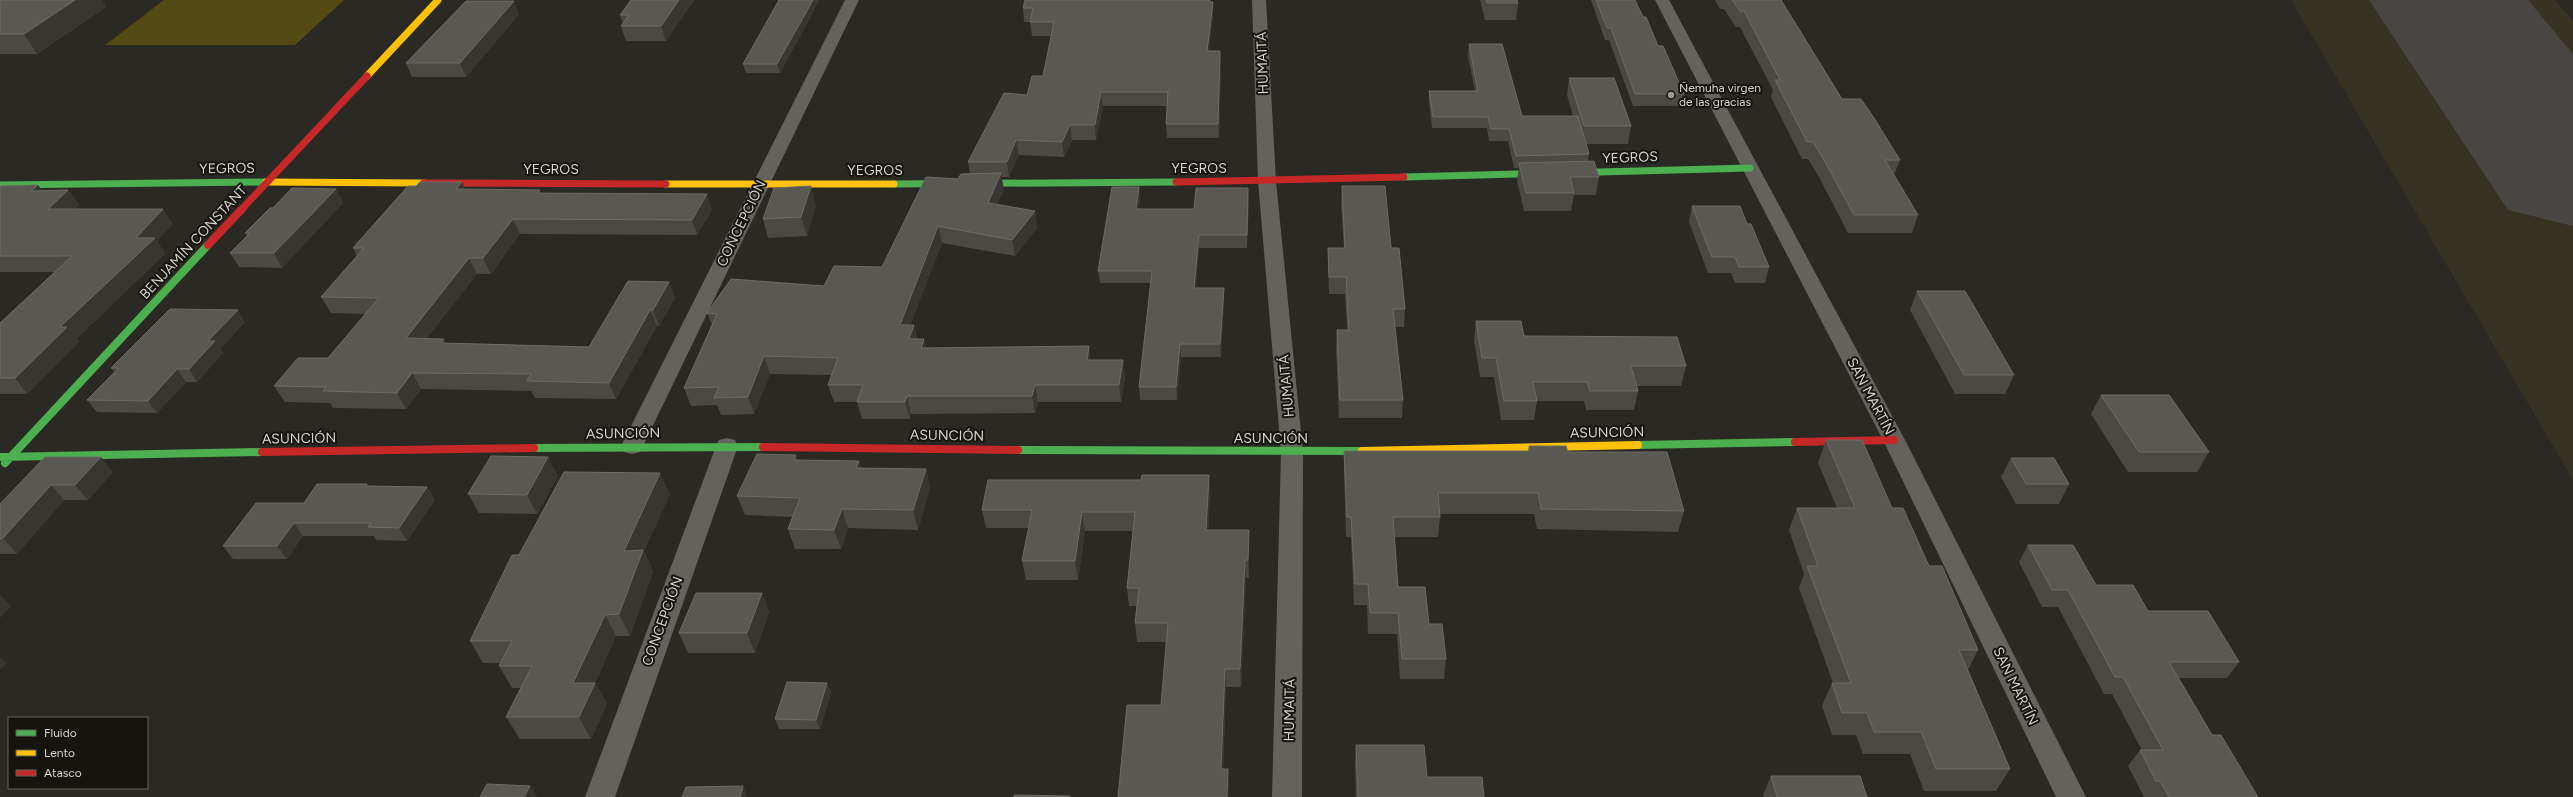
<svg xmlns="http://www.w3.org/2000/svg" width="2573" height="797" viewBox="0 0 2573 797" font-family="Figtree,sans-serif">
  <rect width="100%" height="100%" fill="#2a2924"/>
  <path fill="#373323" d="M 2291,0 L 2555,0 L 2573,21 L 2573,480 Z"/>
  <path fill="#544a14" d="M 164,0 L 344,0 L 295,45 L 105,45 Z"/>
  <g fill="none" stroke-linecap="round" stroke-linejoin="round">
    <path fill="#484642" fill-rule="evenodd" d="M 2369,0 L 2528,0 L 2573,54 L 2573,226 L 2508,210 Z"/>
    <path fill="#63625d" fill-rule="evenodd" d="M 845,0 L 859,0 L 643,446 L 640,452 L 632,454 L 624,452 L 621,446 Z
      M 1252,0 L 1266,0 L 1276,181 L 1303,452 L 1302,797 L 1272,797 L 1281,452 L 1258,181 Z
      M 1655,0 L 1669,0 L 1905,440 L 2086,797 L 2056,797 L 1883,440 Z
      M 727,438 L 735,440 L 738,446 L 615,797 L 585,797 L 716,446 L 719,440 Z"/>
    <path stroke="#4caf50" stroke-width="7" d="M 1404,177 L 1750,168
      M 894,184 L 1176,182
      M 0,185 L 266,182"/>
    <path stroke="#4caf50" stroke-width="8" d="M 1638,445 L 1795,442
      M 534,448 L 763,447
      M 1018,450 L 1362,451
      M 0,457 L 262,452
      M 5,463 L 208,245"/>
    <path stroke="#ffc107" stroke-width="7" d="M 367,76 L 438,0
      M 266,182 L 424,183
      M 666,184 L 894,184"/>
    <path stroke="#ffc107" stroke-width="8" d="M 1362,451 L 1638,445"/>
    <path stroke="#c62828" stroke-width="7" d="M 1176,182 L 1404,177
      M 424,183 L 666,184
      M 241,210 L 367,76"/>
    <path stroke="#c62828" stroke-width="8" d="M 208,245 L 242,209
      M 1795,442 L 1894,440
      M 763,447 L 1018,450
      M 262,452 L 534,448"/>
  </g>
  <path fill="#4a4944" d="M 0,0 L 102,0 L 106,7 L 37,54 L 0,54 Z
    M 694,0 L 666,41 L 626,41 L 621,26 L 623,24 L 620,15 Z
    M 779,0 L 819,0 L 819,1 L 780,73 L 746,73 L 743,64 Z
    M 1480,0 L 1517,0 L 1518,3 L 1516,20 L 1485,20 Z
    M 1591,0 L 1635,0 L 1643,17 L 1684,94 L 1681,106 L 1633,106 L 1609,40 L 1605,40 Z
    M 1715,0 L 1781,0 L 1842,99 L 1900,160 L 1894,175 L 1918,215 L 1912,233 L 1848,233 L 1819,177 L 1808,159 L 1802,159 L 1771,97 L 1773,90 L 1740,27 L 1736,27 L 1724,9 L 1720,9 Z
    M 1211,2 L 1213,16 L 1209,51 L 1220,51 L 1221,65 L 1219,138 L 1167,138 L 1166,124 L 1167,106 L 1103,106 L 1096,140 L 1072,140 L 1064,157 L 1019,155 L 1009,177 L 1001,177 L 1004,190 L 997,204 L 1035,211 L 1037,228 L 1015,256 L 942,243 L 910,325 L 914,325 L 917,339 L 924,339 L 926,348 L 1091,360 L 1125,377 L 1121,402 L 1038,402 L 1035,413 L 911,414 L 910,419 L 862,419 L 857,402 L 834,402 L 828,385 L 832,375 L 770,374 L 754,414 L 721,415 L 717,405 L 691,406 L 684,388 L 712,325 L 707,313 L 824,286 L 882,267 L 958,179 L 970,174 L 968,162 L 1043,76 L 1052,36 L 1032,36 L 1030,22 L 1024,22 L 1023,8 Z
    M 519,14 L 466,77 L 412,77 L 406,63 Z
    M 1469,44 L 1522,116 L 1573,116 L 1567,95 L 1569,78 L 1631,126 L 1628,144 L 1586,144 L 1589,154 L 1588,161 L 1599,177 L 1596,195 L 1574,195 L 1571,211 L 1524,211 L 1517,181 L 1519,168 L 1514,168 L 1508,141 L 1489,141 L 1487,128 L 1432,128 L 1429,102 L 1429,91 L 1475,91 L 1468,56 Z
    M 38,185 L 42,191 L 68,190 L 79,205 L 75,209 L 173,224 L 157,241 L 165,254 L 76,339 L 79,342 L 27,394 L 0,394 L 0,323 L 56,272 L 0,272 L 0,186 Z
    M 1342,186 L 1391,248 L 1405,309 L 1404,327 L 1395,327 L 1403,400 L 1402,418 L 1339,418 L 1336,348 L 1337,330 L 1347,330 L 1345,294 L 1329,294 L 1328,266 L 1328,248 L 1344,248 L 1341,203 Z
    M 1139,187 L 1140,200 L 1138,209 L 1194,209 L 1249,200 L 1247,248 L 1199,248 L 1196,288 L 1224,288 L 1224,301 L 1221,357 L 1181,357 L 1177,400 L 1140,400 L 1139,387 L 1151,283 L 1100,283 L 1098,271 Z
    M 336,189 L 343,203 L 282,268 L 239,267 L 230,253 L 247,236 L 245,233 L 273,208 Z
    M 465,189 L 542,193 L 712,210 L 697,235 L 520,234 L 491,274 L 477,274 L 427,338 L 446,343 L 589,347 L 669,282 L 675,298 L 659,326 L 657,326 L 616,399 L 535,398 L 531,391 L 421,389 L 406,409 L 333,408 L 330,403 L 285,402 L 274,386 L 328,358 L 365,314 L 331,313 L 321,297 L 357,256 L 353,248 Z
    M 816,205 L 807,236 L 768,238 L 763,219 Z
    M 1692,206 L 1747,224 L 1769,267 L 1765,283 L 1735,283 L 1731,273 L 1708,273 L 1689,222 Z
    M 1917,291 L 2014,375 L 2005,394 L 1955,394 L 1910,310 Z
    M 1476,321 L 1524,336 L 1686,366 L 1681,386 L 1637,386 L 1638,391 L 1634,410 L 1586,410 L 1584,401 L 1537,401 L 1534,420 L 1501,420 L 1494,377 L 1480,377 L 1474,340 Z
    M 245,322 L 220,349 L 223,353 L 197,382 L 186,382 L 157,413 L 97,412 L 87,400 L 114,372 L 111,368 Z
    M 2101,395 L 2209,452 L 2197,472 L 2128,472 L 2091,414 Z
    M 1826,440 L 1892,508 L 1929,566 L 1978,650 L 1968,670 L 2010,769 L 1996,791 L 1924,791 L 1910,754 L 1863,754 L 1856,735 L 1832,735 L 1822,706 L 1832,683 L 1833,683 L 1799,588 L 1804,574 L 1789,530 L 1797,508 L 1837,508 L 1818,463 Z
    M 1529,446 L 1568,452 L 1684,511 L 1678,532 L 1537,529 L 1534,514 L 1440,514 L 1440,517 L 1438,537 L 1394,537 L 1398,587 L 1429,624 L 1446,659 L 1444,679 L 1400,679 L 1397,634 L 1368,634 L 1367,605 L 1354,605 L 1351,537 L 1346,537 L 1344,472 L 1344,451 L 1528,451 Z
    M 45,457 L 113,472 L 88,500 L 64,500 L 17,554 L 0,554 L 0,504 Z
    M 2011,458 L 2069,484 L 2059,504 L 2016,504 L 2001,477 Z
    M 797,460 L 859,461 L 861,468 L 926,469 L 930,488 L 918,530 L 848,528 L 841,549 L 795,549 L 788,529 L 793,517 L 745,515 L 737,496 Z
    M 1209,475 L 1210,494 L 1208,530 L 1249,548 L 1249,578 L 1246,578 L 1241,687 L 1226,687 L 1223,769 L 1229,787 L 1161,705 L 1166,642 L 1137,642 L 1135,623 L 1137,606 L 1129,606 L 1127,588 L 1133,531 L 1085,531 L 1078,580 L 1026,580 L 1022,561 L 1029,528 L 986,528 L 982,510 L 1141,480 Z
    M 558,476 L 537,514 L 479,513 L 468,494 Z
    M 368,486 L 427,487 L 435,500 L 407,541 L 376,540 L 374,536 L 303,536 L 287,559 L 233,559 L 223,546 L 304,503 Z
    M 670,494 L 644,551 L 653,572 L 630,636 L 616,636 L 595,683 L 607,704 L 591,739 L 520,739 L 506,717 L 521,688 L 512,688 L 499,666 L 500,663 L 483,663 L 470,641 L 519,555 Z
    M 2028,545 L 2096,585 L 2148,611 L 2239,662 L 2227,678 L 2179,678 L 2212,735 L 2258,797 L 2144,797 L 2128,766 L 2140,750 L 2142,750 L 2112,694 L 2104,694 L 2058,607 L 2042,607 L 2019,562 Z
    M 762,593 L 769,612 L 755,653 L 688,653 L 679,633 Z
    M 827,683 L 831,693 L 820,729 L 779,729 L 775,719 Z
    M 1356,745 L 1427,777 L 1484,797 L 1356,797 L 1355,764 Z
    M 1771,776 L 1867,797 L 1764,797 L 1763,795 Z"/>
  <path fill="#373631" d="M 75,0 L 102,0 L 106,7 L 37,54 L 24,34 Z
    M 679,0 L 694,0 L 666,41 L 661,26 Z
    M 813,0 L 819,0 L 819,1 L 780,73 L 777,64 Z
    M 514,1 L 519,14 L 466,77 L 460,63 Z
    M 1213,2 L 1213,16 L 1207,65 L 1207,51 Z
    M 1220,51 L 1221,65 L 1219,138 L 1218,124 Z
    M 1101,92 L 1103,106 L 1096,140 L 1095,125 Z
    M 1070,125 L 1072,140 L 1064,157 L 1062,142 Z
    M 1016,140 L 1019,155 L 1009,177 L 1007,162 Z
    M 1001,173 L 1004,190 L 991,219 L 988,203 Z
    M 462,182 L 469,197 L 456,189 Z
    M 38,185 L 49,199 L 31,191 Z
    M 811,186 L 816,205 L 807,236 L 801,217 Z
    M 1139,187 L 1140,200 L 1137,222 L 1136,209 Z
    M 1248,188 L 1249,200 L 1247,248 L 1247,235 Z
    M 336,189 L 343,203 L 282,268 L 274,253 Z
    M 68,190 L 79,205 L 59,224 L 48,209 Z
    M 707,194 L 712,210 L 697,235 L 692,220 Z
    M 163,209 L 173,224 L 157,241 L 165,254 L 76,339 L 79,342 L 27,394 L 15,378 L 60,327 L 136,238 Z
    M 1035,211 L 1037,228 L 1015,256 L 1012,240 Z
    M 513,219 L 520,234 L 491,274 L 483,258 Z
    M 938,226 L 942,243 L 904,342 L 900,325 Z
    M 1199,235 L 1199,248 L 1195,301 L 1194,288 Z
    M 469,258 L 477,274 L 415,354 L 406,338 Z
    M 669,282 L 675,298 L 659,326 L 653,310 Z
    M 1224,288 L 1224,301 L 1221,357 L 1220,344 Z
    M 238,310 L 245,322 L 220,349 L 223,353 L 197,382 L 189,369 L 208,341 Z
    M 650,310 L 657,326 L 616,399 L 609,383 Z
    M 914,325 L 918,342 L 909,339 Z
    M 444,339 L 452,355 L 441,343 Z
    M 924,339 L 927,356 L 921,348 Z
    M 1180,344 L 1181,357 L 1177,400 L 1176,387 Z
    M 1089,346 L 1091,363 L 1087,360 Z
    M 764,356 L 770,374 L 754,414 L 748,397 Z
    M 1123,360 L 1125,377 L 1121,402 L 1119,385 Z
    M 177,369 L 186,382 L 157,413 L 148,401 Z
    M 412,373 L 421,389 L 406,409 L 397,393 Z
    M 1035,385 L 1038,402 L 1035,413 L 1032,396 Z
    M 907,396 L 911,414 L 910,419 L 905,402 Z
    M 796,455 L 802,475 L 794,460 Z
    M 101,457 L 113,472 L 88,500 L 75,485 Z
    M 548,457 L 558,476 L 537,514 L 527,495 Z
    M 859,461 L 864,480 L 856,468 Z
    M 926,469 L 930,488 L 918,530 L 913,510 Z
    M 660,473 L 670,494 L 644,551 L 653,572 L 630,636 L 619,614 L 624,551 Z
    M 1209,475 L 1210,494 L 1207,548 L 1206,530 Z
    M 51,485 L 64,500 L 17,554 L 3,538 Z
    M 427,487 L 435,500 L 407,541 L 399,528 Z
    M 842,509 L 848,528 L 841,549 L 834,530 Z
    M 1082,512 L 1085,531 L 1078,580 L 1075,561 Z
    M 294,523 L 303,536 L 287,559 L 277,546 Z
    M 1249,530 L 1249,578 L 1248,560 Z
    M 1245,560 L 1246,578 L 1241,687 L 1240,669 Z
    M 762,593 L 769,612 L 755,653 L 747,633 Z
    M 0,595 L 11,606 L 0,618 Z
    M 605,615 L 616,636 L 595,683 L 607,704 L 591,739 L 579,717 L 573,683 Z
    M 0,657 L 7,663 L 0,670 Z
    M 1225,669 L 1226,687 L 1222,787 L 1221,769 Z
    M 827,683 L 831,693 L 820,729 L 816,720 Z
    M 1228,769 L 1229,787 L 1228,797 L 1227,797 Z
    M 530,786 L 537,797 L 524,797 Z
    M 743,786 L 748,797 L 740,797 Z"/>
  <path fill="#595853" stroke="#6c6b66" d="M 0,0 L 75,0 L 24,34 L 0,34 Z
    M 631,0 L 679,0 L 661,26 L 621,26 L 629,15 L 620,15 Z
    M 779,0 L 813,0 L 777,64 L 743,64 Z
    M 1025,0 L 1210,0 L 1210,2 L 1213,2 L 1207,51 L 1220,51 L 1218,124 L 1166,124 L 1168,92 L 1101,92 L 1095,125 L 1070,125 L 1062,142 L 1016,140 L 1007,162 L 968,162 L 1004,93 L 1027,95 L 1032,76 L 1043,76 L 1054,22 L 1030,22 L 1033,8 L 1023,8 Z
    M 1486,0 L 1517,0 L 1518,3 L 1487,3 Z
    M 1596,0 L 1635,0 L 1643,17 L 1646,17 L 1658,46 L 1663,46 L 1684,94 L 1635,94 L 1611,28 L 1607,28 Z
    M 1732,0 L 1781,0 L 1842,99 L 1861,99 L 1874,118 L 1900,160 L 1885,160 L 1918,215 L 1854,215 L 1824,160 L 1813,142 L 1807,142 L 1775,80 L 1780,80 L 1744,11 L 1740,11 Z
    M 466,1 L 514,1 L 460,63 L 406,63 Z
    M 1469,44 L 1502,44 L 1522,116 L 1578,116 L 1589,154 L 1516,156 L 1509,129 L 1491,129 L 1488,117 L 1433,117 L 1429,91 L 1478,91 Z
    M 1569,78 L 1614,78 L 1631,126 L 1584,126 Z
    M 1594,161 L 1599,177 L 1570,177 L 1574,193 L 1526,193 L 1519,163 Z
    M 1001,173 L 988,203 L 1035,211 L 1012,240 L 938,226 L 900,325 L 914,325 L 909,339 L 924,339 L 921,348 L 1089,346 L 1087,360 L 1123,360 L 1119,385 L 1035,385 L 1032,396 L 907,396 L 905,402 L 857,402 L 863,385 L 828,385 L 838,358 L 764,356 L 748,397 L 714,398 L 719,387 L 684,388 L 717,314 L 707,313 L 731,279 L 824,286 L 834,266 L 882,267 L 926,177 L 958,179 L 961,174 Z
    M 420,182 L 462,182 L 456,189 L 540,190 L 538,193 L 707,194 L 692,220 L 513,219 L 483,258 L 469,258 L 406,338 L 444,339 L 441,343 L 589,347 L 628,281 L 669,282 L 653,310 L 650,310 L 609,383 L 527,381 L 531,374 L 412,373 L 397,393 L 323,391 L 326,387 L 274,386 L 298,358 L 328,358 L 379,298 L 321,297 L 364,248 L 353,248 L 408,186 L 416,186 Z
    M 38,185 L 31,191 L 68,190 L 48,209 L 163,209 L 136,238 L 155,238 L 60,327 L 67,327 L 15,378 L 0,378 L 0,323 L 72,256 L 0,256 L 0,186 Z
    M 811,186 L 801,217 L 763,219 L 774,188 Z
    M 1342,186 L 1385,186 L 1391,248 L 1399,248 L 1405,309 L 1393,309 L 1403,400 L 1340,400 L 1337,330 L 1349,330 L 1346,277 L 1329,277 L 1328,248 L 1345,248 Z
    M 1112,187 L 1139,187 L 1136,209 L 1194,209 L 1196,188 L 1248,188 L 1247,235 L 1199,235 L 1194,288 L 1224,288 L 1220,344 L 1180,344 L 1176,387 L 1139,387 L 1152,271 L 1098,271 Z
    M 292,188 L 336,189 L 274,253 L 230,253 L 250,233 L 245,233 L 270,208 L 273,208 Z
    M 1692,206 L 1740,206 L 1747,224 L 1751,224 L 1769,267 L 1739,267 L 1735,257 L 1712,257 Z
    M 1917,291 L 1965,291 L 2014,375 L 1964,375 Z
    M 170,309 L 238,310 L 208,341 L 215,341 L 189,369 L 177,369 L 148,401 L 87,400 L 119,368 L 111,368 Z
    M 1476,321 L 1521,321 L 1524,336 L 1677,337 L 1686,366 L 1631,366 L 1638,391 L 1590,391 L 1587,382 L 1533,382 L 1537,401 L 1504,401 L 1496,358 L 1482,358 Z
    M 2101,395 L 2169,395 L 2209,452 L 2139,452 Z
    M 1826,440 L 1862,440 L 1892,508 L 1903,508 L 1929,566 L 1942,566 L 1978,650 L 1959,650 L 2010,769 L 1936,769 L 1921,732 L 1874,732 L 1867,713 L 1842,713 L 1832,683 L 1851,683 L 1807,566 L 1818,566 L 1797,508 L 1855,508 Z
    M 1529,446 L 1566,446 L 1568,452 L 1667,452 L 1684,511 L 1541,509 L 1538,493 L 1438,493 L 1440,517 L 1393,517 L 1398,587 L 1425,587 L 1429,624 L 1442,624 L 1446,659 L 1402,659 L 1398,613 L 1370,613 L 1368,584 L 1355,584 L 1351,517 L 1347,517 L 1344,451 L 1530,451 Z
    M 757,454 L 796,455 L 794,460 L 859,461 L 856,468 L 926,469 L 913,510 L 842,509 L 834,530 L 788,529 L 800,498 L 737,496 Z
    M 491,456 L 548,457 L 527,495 L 468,494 Z
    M 45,457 L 101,457 L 75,485 L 51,485 L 3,538 L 0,539 L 0,504 Z
    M 2011,458 L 2054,458 L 2069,484 L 2026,484 Z
    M 564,472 L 660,473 L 624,551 L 643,550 L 619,614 L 605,615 L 573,683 L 595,683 L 579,717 L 506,717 L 532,666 L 499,666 L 512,641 L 470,641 L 512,555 L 519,555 Z
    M 1142,475 L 1209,475 L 1206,530 L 1249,530 L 1248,560 L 1245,560 L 1240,669 L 1225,669 L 1221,769 L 1228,769 L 1227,797 L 1118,797 L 1127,705 L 1161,705 L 1168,623 L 1135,623 L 1139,588 L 1127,588 L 1135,512 L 1082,512 L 1075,561 L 1022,561 L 1032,510 L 982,510 L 988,480 L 1141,480 Z
    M 317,484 L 367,484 L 366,486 L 427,487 L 399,528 L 368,527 L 371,523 L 294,523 L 277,546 L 223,546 L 256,503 L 304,503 Z
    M 2028,545 L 2073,545 L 2096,585 L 2133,585 L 2148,611 L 2208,611 L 2239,662 L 2169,662 L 2212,735 L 2221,735 L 2258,797 L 2169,797 L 2160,781 L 2156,781 L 2140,750 L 2163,750 L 2123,677 L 2115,677 L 2068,590 L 2052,590 Z
    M 696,593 L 762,593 L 747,633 L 679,633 Z
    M 787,682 L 827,683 L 816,720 L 775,719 Z
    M 1356,745 L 1424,745 L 1427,777 L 1482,777 L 1484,797 L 1358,797 Z
    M 1771,776 L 1860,776 L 1867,797 L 1777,797 Z
    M 487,784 L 530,786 L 524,797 L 480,797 Z
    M 743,786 L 740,797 L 682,797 L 686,787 Z
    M 1014,795 L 1070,796 L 1070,797 L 1014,797 Z"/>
  <circle fill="#9a9992" stroke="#15140f" stroke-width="1.5" cx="1671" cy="95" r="4"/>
  <g text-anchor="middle" stroke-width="4" stroke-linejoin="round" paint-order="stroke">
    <g font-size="12" fill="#d6d5ce" stroke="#15140f" text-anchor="start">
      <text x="1679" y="92">Ñemuha virgen<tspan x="1679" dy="14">de las gracias</tspan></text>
    </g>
    <g font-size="14" fill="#d6d5ce" stroke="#15140f">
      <text transform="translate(1262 63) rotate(-92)" y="5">HUMAITÁ</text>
      <text transform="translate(1630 157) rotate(-2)" y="5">YEGROS</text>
      <text transform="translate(227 168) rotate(-1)" y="5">YEGROS</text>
      <text x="1199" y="173">YEGROS</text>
      <text x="551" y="174">YEGROS</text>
      <text x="875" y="175">YEGROS</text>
      <text transform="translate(741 223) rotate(-64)" y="5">CONCEPCIÓN</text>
      <text transform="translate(193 242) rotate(-47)" y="5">BENJAMÍN CONSTANT</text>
      <text transform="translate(1286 386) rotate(-95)" y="5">HUMAITÁ</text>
      <text transform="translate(1871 396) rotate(62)" y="5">SAN MARTÍN</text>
      <text transform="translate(1607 432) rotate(-1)" y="5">ASUNCIÓN</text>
      <text transform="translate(623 433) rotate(-1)" y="5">ASUNCIÓN</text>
      <text transform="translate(947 435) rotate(1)" y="5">ASUNCIÓN</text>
      <text transform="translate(299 438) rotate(-1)" y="5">ASUNCIÓN</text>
      <text x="1271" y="443">ASUNCIÓN</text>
      <text transform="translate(662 621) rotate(-70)" y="5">CONCEPCIÓN</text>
      <text transform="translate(2016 686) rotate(64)" y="5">SAN MARTÍN</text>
      <text transform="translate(1289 710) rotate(-89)" y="5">HUMAITÁ</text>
    </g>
  </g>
  <rect x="8" y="717" width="140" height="72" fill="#15140f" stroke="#62615b"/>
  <rect x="16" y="730" width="20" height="6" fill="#4caf50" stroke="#62615b"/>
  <text x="44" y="737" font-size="12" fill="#d6d5ce">Fluido</text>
  <rect x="16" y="750" width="20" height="6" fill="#ffc107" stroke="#62615b"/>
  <text x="44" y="757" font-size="12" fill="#d6d5ce">Lento</text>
  <rect x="16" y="770" width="20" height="6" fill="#c62828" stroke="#62615b"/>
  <text x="44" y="777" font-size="12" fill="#d6d5ce">Atasco</text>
</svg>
